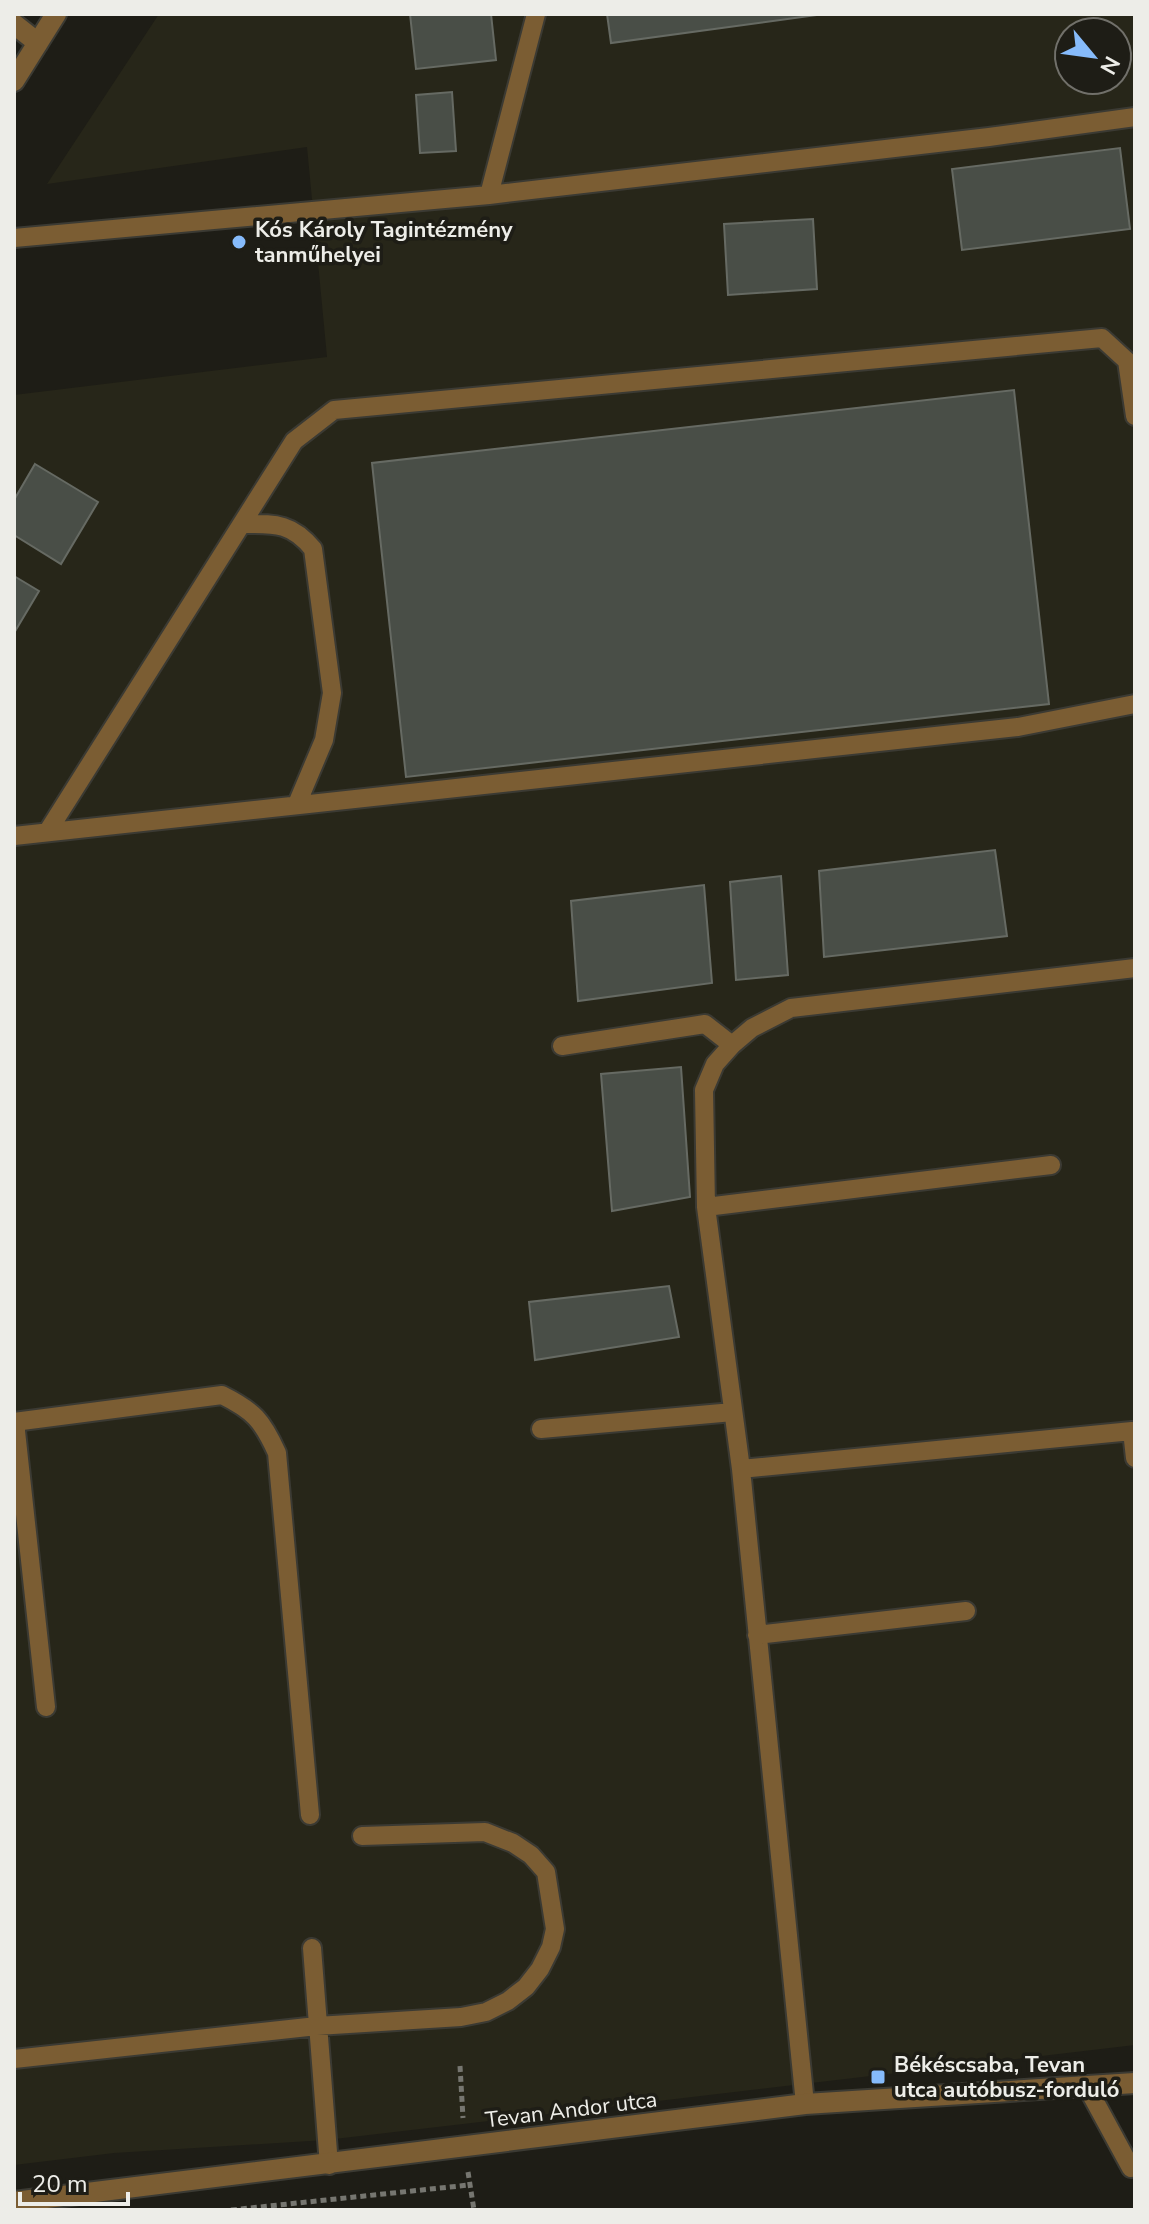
<svg xmlns="http://www.w3.org/2000/svg" width="1149" height="2224" viewBox="0 0 1149 2224" font-family="'Nunito Sans',sans-serif">
  <rect width="100%" height="100%" fill="#1e1d16"/>
  <path fill="#272619" fill-rule="evenodd" d="M 159,14 L 1135,14 L 1135,2045 L 326,2140 L 114,2153 L 14,2165 L 14,395 L 327,357 L 307,147 L 47,184 ZM 1069,32 L 1117,32 L 1117,80 L 1069,80 Z"/>
  <path fill="#494e47" stroke="#666a63" stroke-width="2" d="M 410,14 L 491,14 L 496,60 L 416,69 Z
    M 607,14 L 824,14 L 611,43 Z
    M 452,92 L 456,151 L 420,153 L 416,95 Z
    M 1120,148 L 1130,229 L 962,250 L 952,169 Z
    M 813,219 L 817,289 L 728,295 L 724,224 Z
    M 1014,390 L 1049,704 L 406,777 L 372,463 Z
    M 35,464 L 98,502 L 61,564 L 14,535 L 14,500 Z
    M 14,576 L 39,591 L 14,633 Z
    M 995,850 L 1007,936 L 824,957 L 819,871 Z
    M 781,876 L 788,975 L 736,980 L 730,882 Z
    M 704,885 L 712,983 L 578,1001 L 571,901 Z
    M 681,1067 L 690,1197 L 612,1211 L 601,1074 Z
    M 669,1286 L 679,1337 L 535,1360 L 529,1302 Z"/>
  <g fill="none" stroke-linecap="round" stroke-linejoin="round">
    <defs>
      <path id="service" d="M 489,195 L 536,14
        M 14,238 L 489,195 L 989,137 L 1135,117
        M 242,524 C 274,524 291,522 313,549 L 332,693 L 324,740 L 297,804
        M 48,831 L 294,441 L 334,410 L 1102,338 L 1127,361 L 1135,416
        M 14,836 L 1018,727 L 1135,704
        M 562,1046 L 705,1024 L 732,1045
        M 706,1207 L 1051,1165
        M 14,1422 L 222,1395 C 254,1411 262,1420 277,1453 L 310,1815
        M 15,1422 L 46,1707
        M 541,1429 L 733,1412
        M 741,1469 L 1132,1431 L 1135,1458
        M 757,1635 L 966,1611
        M 312,1948 L 329,2165
        M 14,2059 L 317,2026 L 461,2017 L 486,2012 L 508,2001 L 526,1987 L 540,1969 L 551,1947 L 555,1929 L 546,1872 L 531,1855 L 513,1843 L 485,1832 L 362,1836
        M 1087,2087 L 1131,2168
        M 805,2104 L 741,1469 L 706,1207 L 704,1090 L 715,1064 L 732,1045 L 752,1028 L 791,1008 L 1135,968"/>
      <path id="minor" d="M 14,24 L 38,43
        M 14,81 L 56,14
        M 14,2202 L 805,2104 L 1135,2083"/>
    </defs>
    <use href="#service" stroke="#3b3a33" stroke-width="22"/>
    <use href="#minor" stroke="#3b3a33" stroke-width="24"/>
    <path stroke="#767670" stroke-width="5" stroke-dasharray="6 4" stroke-linecap="butt" d="M 460,2066 L 463,2118
      M 468,2172 L 474,2210
      M 231,2210 L 469,2185"/>
    <use href="#service" stroke="#7b5d33" stroke-width="18"/>
    <use href="#minor" stroke="#7b5d33" stroke-width="20"/>
  </g>
  <g fill="#86bbfb" stroke="#1e1d16" stroke-width="3">
    <circle cx="239" cy="242" r="8"/>
    <rect x="870" y="2069" width="16" height="16" rx="4"/>
  </g>
  <g text-anchor="middle" stroke-width="7" stroke-linejoin="round" paint-order="stroke">
    <g font-size="22" font-weight="bold" fill="#edede8" stroke="#1e1d16" text-anchor="start">
      <text x="255" y="237">Kós Károly Tagintézmény<tspan x="255" dy="25">tanműhelyei</tspan></text>
      <text x="894" y="2072">Békéscsaba, Tevan<tspan x="894" dy="25">utca autóbusz-forduló</tspan></text>
    </g>
    <g font-size="22" fill="#edede8" stroke="#1e1d16">
      <text transform="translate(571 2109) rotate(-7)" y="8">Tevan Andor utca</text>
    </g>
  </g>
  <rect width="1149" height="2224" fill="none" stroke="#edede8" stroke-width="32"/>
  <g transform="translate(1093 56) rotate(119)"><circle r="38" fill="#1e1d16" stroke="#71706a" stroke-width="2"/>
  <path d="M0-6L14 30L0 20L-14 30Z" fill="#86bbfb"/>
  <text y="-12" font-size="22" font-weight="bold" text-anchor="middle" fill="#edede8">N</text>
  </g>
  <path d="M20 2192v12h108v-12" fill="none" stroke="#edede8" stroke-width="4"/>
  <text x="32" y="2192" font-size="24" fill="#edede8" stroke="#1e1d16" stroke-width="6" paint-order="stroke">20 m</text>
</svg>
